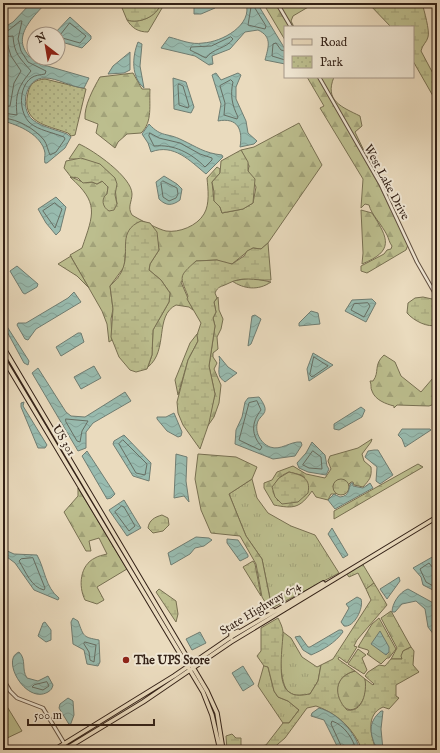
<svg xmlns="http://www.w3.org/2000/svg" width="440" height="753" viewBox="0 0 440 753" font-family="'IM FELL English',serif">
  <defs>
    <pattern id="grass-tufts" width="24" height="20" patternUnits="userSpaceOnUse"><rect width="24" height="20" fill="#bcbe8e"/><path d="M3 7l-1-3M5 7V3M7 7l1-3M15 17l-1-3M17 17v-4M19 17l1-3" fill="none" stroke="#a2a37a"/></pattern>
    <pattern id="forest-firs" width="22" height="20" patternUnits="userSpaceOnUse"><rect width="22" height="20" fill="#bcbe8e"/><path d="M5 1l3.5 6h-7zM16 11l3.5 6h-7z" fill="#a2a37a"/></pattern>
    <pattern id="wetland-marsh" width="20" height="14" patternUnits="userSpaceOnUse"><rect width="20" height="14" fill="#bcbe8e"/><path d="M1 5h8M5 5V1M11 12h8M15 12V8" fill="none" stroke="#a2a37a"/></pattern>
    <pattern id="park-dots" width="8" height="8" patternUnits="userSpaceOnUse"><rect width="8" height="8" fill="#bcbe8e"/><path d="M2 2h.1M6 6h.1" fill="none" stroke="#a2a37a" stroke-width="1.8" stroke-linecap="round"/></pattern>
    <pattern id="water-waves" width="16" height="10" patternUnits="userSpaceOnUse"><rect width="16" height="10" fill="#98bbaf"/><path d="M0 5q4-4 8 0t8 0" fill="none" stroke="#83a096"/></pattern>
  </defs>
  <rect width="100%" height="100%" fill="#eadbbe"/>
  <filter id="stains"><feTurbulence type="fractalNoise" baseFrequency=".005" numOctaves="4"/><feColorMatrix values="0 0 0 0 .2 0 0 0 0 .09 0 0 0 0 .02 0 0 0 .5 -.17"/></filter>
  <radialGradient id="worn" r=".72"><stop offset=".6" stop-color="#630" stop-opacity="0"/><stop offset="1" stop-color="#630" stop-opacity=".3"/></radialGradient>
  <path fill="url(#grass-tufts)" stroke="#787052" d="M 252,479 L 257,498 L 268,513 L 291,526 L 315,535 L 339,573 L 272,608 L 262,559 L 246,536 L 229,494 Z
    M 362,563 L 374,583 L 366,589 L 358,573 L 349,577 L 346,573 Z
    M 283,632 L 291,638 L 302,657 L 317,667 L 321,665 L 318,681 L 310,694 C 303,695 295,697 289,692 C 279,686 279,642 283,632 Z
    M 264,665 L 268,667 L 274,691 L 278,697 L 288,701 L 299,710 L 289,723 L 283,723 L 258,686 Z
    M 3,700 L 22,731 L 3,740 Z"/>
  <path fill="url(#forest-firs)" stroke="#787052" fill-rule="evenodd" d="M 161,3 L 165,3 L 148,32 C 138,32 132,28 127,20 C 140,24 157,16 161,3 Z
    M 263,3 L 276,3 L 290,27 L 285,27 L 285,40 Z
    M 278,3 L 289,5 L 315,3 L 293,16 L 291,21 L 294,27 L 292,27 Z
    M 133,73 L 142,89 L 150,89 C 149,104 153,122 141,133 L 127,134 L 118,142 L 115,148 L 96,133 L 98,124 L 85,119 C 84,106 93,89 100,77 Z
    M 307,77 L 318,77 L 379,185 L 408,245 L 406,250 L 367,273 L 361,271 L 361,266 L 384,254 L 387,250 L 391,249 L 392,246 C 389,242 389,239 387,235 C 382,225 371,214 369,205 L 365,204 L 361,208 L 363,179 L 320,108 L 324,106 Z
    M 320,77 L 334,77 C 324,101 342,107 360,116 L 362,126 L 355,132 L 380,184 Z
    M 299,123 L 322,165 L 268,243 L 261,249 L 253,248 L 248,251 L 232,264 L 226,264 L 217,260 L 196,261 L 181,282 L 193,310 L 189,307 L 176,305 C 154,316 169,350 148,367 L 152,355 L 153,330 L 169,302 L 170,293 L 161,280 L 149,270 L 150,264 L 159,250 L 157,238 L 127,239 L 124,267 L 110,286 L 113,309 L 111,319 L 112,340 L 109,342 L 107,324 L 102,311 L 70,255 L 82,248 C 94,213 99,203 70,177 C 79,179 83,185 92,182 L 97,184 L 103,181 L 108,187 L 107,194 L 117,204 C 115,193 116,177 106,170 L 76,159 L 69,159 L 79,144 C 93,150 132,177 132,194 C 132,202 127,207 132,215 C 138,219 160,230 166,231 C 179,233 197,226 204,214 C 210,204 208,189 207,178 L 217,167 L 220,169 L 220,173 L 212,182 L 214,201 L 220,207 L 222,213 L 243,209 L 253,203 L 256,187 L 248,171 L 249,166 L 241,150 L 254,147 Z
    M 361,210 L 372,213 C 389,239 394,251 362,264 L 363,253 Z
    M 251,278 L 271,282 C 258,291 244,289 232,281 Z
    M 218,297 L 219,310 L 223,319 L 221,329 L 217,337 L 218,349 L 213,353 L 213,357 L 217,363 L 214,369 L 221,385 L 219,403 L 214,417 L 207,427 L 215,394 L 209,366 L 215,326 L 213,318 L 216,312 L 214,302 Z
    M 197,334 L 198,341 L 188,360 L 178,395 L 175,380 L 190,343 Z
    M 384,355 L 395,362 L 401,376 L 421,392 L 433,378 L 437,379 L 437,403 L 429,406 L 397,405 L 394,408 L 394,406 C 386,404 375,400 372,391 C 370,387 372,386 370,381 L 373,381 C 380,372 373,365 384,355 Z
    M 372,439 L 371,442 L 362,454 L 364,461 L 371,467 C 372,478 369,480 363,487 L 354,485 L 353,482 L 351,482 L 349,484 L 349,490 L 349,485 L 335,491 L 336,494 L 331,494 L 328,500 L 316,497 L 312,491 C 300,508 294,509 274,505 L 264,488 L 264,483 L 272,480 L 277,472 L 293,466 L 306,474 L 325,478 L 331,469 L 328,461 L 330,456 L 358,448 ZM 289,472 L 301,475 L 305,478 L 278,501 L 273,492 C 275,481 279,476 289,472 Z
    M 198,454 L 236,457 L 257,467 L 252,479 L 229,494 L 246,536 L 262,559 L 271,604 L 267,605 L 262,597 L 256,564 L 240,536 L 211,533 L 201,510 L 195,479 Z
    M 418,464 L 423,467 L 334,519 L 334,511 Z
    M 78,488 L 127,569 L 97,587 L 104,600 L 97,604 L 85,600 C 78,586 80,565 95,558 C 98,556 103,555 107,554 L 99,538 L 89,541 L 91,551 L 86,551 L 64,512 L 78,496 Z
    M 391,611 L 411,647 L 403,651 L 402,659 L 391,659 L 397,648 L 381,618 Z
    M 379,618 L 396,649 L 389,658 L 387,658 L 381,664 L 367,654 L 369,652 L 368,650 L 358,647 L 372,624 Z
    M 355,671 L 365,679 C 367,688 366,696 361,703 C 344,727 320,679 355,671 Z"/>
  <path fill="url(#wetland-marsh)" stroke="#787052" d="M 120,3 L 161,3 C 157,17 139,24 127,20 Z
    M 368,3 L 422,3 C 424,10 430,31 428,37 C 427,42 422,45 421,51 L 437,81 L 437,103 L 413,61 L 413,27 L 391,27 Z
    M 241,150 L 248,162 L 248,171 L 255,179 L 253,203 L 243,209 L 222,213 L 220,207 L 214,201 L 214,192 L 212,182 L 220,173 L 221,161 Z
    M 81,158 L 100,164 L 115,178 L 117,184 L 115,195 L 117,204 L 114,210 L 109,211 C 102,207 101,198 107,194 L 108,187 L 102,181 L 97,184 L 92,182 L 83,183 L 78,178 L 71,177 L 64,168 L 66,161 Z
    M 141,221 L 150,223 L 157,232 L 159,250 L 150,264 L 149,270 L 161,280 L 170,293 L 169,302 L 153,330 L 152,355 L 147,369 L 136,372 L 130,370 L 119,357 L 111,337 L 113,309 L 110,286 C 115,281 121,275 123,268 C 130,251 117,231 141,221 Z
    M 268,243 L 271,280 C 253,281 244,275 227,284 C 221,287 218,286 215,293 L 217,298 L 214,302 L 216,312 L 213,318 L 215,326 L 209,366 L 215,394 L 209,423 L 200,449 L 183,425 L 178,413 L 177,402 L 188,360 L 198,341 L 197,335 L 201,323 L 187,299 L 188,296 C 180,276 178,277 196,261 L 217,260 L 232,264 L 244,256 L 247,251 L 253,248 L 261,249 Z
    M 71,256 L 71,257 L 89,288 L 77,276 L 58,264 Z
    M 423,297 L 432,299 L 437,302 L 437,325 C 428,328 414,321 407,313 L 408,303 L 415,298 Z
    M 289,472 C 302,475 311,478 308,493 L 298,502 L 282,504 L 275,497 L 272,487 L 279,478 Z
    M333 487a8 8 0 1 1 16 0a8 8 0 1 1-16 0Z
    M 162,515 L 168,518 L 169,525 L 163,531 L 153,533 L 148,528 C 149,520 155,517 162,515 Z
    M 253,561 L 255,564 L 261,596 L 243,567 Z
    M 374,583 L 387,605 L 357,640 L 354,646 L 357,647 L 347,663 L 339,657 L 338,659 L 355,671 C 334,676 333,696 347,710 C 363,713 367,691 365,679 L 373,685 L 374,684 L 365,676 L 368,672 L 379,665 L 385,666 L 391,659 L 402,659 L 401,656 L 403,651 L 411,647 L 414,651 L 413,665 L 419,672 L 396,685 L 396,696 L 399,698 L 389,709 L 383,707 C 365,715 371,735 376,750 L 362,750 C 354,729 337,713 316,706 L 307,708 L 285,738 L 271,750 L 227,750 L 226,736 L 232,734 L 236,738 L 241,738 L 241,745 L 247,749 L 266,745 L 283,723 L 289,723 L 299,710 L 288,701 L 278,697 L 274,691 L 268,667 L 264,666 L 257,656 L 261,651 L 261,628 L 278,618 C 280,622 283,628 283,632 C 283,645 276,684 289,692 C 295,697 303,695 310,694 L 318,681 L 321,665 L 333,659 L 371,600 L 366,589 Z
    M 159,589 L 176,601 L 178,614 L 176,622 L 156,592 Z
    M 358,649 L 366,655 L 362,658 L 367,670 L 364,674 L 348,664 Z"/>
  <path fill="url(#park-dots)" stroke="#787052" d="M 45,79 L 86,89 L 75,135 L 71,136 L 68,133 C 46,125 21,123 28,93 C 30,83 35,80 45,79 Z"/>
  <path fill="url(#water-waves)" stroke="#707d72" d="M 31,3 L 46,3 C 28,22 8,42 37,63 L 89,78 L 84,88 C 70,87 58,78 45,78 C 25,77 19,109 33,120 C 42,127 57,130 67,134 L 71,137 L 65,148 L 47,163 L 45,163 C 44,160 45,156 45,153 C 42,135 19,125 3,121 L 3,28 L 13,22 Z
    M 194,3 L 212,3 L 215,8 L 201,14 L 194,14 Z
    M 246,3 L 257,3 L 285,49 L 285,64 L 265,60 C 268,48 273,37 258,30 L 245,32 L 230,49 L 212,56 L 213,64 L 209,65 L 195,56 L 161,48 L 169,37 C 181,40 191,45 203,43 C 222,42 253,25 246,3 Z
    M 70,17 L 91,36 L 91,39 L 82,48 L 58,41 L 58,34 L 54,34 Z
    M 138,42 L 142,44 L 140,66 L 144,88 C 131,77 132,57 138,42 Z
    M 130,52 L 130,70 L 124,73 L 108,74 L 113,66 Z
    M 216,73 L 221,80 L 238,73 L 241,75 L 236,87 L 236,99 L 246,121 L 248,133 L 257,141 L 254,144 L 240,147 C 243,130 238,117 218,121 L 221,104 L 212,75 Z
    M 173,78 L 186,82 L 194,107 L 191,113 L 174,109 Z
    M 149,124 C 162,138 166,132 182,140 C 197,147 204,153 222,155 L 223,157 L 206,174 C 190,161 174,143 151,152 L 148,143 L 142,134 Z
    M 164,176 L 177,184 L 182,189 L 180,200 C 172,206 166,206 159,199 L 156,182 Z
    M 56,197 L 66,207 L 60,231 L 56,235 L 46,223 L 38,209 Z
    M 17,266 L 38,284 L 37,287 L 25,294 L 23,293 L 10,271 Z
    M 74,292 L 81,302 L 36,329 L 28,340 L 25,339 L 17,325 L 18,323 L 26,323 L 68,298 Z
    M 372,299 L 376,303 L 366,322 L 345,311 L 352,300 Z
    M 311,311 L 318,313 L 320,324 L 299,326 L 299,323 Z
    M 255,315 L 261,319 L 251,344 L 248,346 L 252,316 Z
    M 6,325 L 29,361 L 28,365 L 24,363 L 4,326 Z
    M 78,333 L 81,333 L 84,342 L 61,356 L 56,347 Z
    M 313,353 L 333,365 L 309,381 L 307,369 Z
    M 219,356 L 228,367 L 237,373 L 225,382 C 223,380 221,379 220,377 C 217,371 221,363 219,356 Z
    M 94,366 L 101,378 L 81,389 L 74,377 Z
    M 38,368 L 66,412 L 71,416 L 85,417 L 125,392 L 131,401 L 93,423 L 86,432 L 86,448 L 78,451 L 32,373 Z
    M 259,397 C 261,399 266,407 265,410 C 265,414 260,417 258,421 C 254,431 260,443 270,447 C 281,451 290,441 301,442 L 302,445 L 295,456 L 273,459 L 235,444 L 236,430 L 242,417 L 245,402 L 248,398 Z
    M 24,402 L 23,406 L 47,445 L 45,448 L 38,448 L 21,407 L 21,403 Z
    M 361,407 L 365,410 L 362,417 L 339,430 L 334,429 L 334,424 Z
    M 174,413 L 182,432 L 181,436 L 178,437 L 167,431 L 157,419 L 157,417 L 166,417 Z
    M 402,429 L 430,429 L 431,430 L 405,447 L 402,439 L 398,435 Z
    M 124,435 L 151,463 L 149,481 L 133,476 L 113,444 L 114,441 Z
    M 312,442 L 325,455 L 327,466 L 329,469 L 326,475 L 308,472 L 299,468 L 297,463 L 306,453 Z
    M 374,450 L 378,450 L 393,475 L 380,484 L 376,481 L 377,467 L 365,457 L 368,451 Z
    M 87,451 L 115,494 L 111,498 L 107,499 L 82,456 Z
    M 176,454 L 187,457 L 186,481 L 189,502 L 184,496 L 174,498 Z
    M 351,483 L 353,483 L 353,486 L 363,488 L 370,483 L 373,488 L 335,509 L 328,500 L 334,494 L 340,497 C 350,496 348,489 351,483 Z
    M 124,500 L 141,528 L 127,536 L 109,510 Z
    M 332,528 L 348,555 L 343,558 L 328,534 Z
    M 196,537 L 209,538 L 212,540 L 204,546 L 195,548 L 190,554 L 171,565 L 168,553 Z
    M 227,539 L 238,540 L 248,555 L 248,557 L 240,561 L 227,543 Z
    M 3,549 L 14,554 L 37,555 C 45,569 45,587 59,598 L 58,600 L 34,590 L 15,563 L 3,554 Z
    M 434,556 L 437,568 L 437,592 L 423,585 L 421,577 L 413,568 Z
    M 399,577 L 400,581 L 387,599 L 380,589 Z
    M 408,589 L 437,605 L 437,634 L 434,635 L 428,627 L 425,609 L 416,601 L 402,604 L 395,612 L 392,612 C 392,604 399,592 408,589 Z
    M 357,597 L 361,599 C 364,608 354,628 344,626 L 341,622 L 349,608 L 346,604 Z
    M 73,618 L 78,621 C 84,637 83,637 99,640 L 100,662 L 98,666 L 87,664 L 84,650 L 73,644 L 71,622 Z
    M 45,622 L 51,630 L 51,640 L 46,642 L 38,636 L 43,623 Z
    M 339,630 L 342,630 L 343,632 C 335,643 323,650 311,655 L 303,650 L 295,637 L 300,636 L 308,647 L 310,647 Z
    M 380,631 L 389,647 L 389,652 L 386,655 L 371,644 Z
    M 200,632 L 206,643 L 192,650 L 186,639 Z
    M 19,652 C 27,660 21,669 27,678 L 38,681 L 48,676 L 53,685 C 52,689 51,690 48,692 C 26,705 0,659 19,652 Z
    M 243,666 L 254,684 L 243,691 L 232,673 Z
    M 68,698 L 73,701 L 74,715 L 70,726 L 59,708 L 60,704 Z
    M 319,708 C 338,713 355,732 360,750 L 339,750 L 324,720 L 311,716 L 312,713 Z
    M 381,711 L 383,711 L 381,729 L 383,750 L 377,750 C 370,734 367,723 381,711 Z"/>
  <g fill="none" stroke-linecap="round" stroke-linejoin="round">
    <path stroke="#666e63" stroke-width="1" d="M 253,5 L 266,26 L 265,29 L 248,25 L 251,7 Z
      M 70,23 L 86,36 L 80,43 L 59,37 Z
      M 3,32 L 9,30 L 20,21 L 22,21 L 18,39 L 21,51 L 28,62 L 46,71 L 45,74 C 40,75 35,75 31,78 C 18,88 19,113 30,123 C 38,130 54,133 64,137 L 65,139 L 56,152 L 50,155 C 48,151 47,144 44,140 C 35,129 18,119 3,118
      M 3,37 L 13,36 C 14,54 20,58 31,71 C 18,87 15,94 17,115 L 3,113
      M 231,37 L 233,39 C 226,49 213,48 206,58 L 190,50 L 191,47 L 211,46 Z
      M 3,43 L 7,43 L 11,56 L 21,71 L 14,83 L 10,106 L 3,107
      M 285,51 L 281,50 L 276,43 L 273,44 L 272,56 L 285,60
      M 231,80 L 233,82 C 230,95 232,105 238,117 L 237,119 L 224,115 L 225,103 L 220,86 Z
      M 179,84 L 183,86 L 189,106 L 188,108 L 179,105 L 178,86 Z
      M 150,133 L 159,138 L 180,143 L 200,154 L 212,158 L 212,160 L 205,167 C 191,153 174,144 154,146 L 149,136 Z
      M 163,181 L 177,188 L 178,194 L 176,198 L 169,201 L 163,197 L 161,183 Z
      M 55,203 L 62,209 L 55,228 L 43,211 Z
      M 368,303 L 370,306 L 364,317 L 351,310 L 354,304 Z
      M 314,357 L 328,366 L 312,377 L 310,375 Z
      M 257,401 L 261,410 C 251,423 251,435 262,447 L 260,450 L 239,440 L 249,403 Z
      M 66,419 L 88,421 L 82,431 L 80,442 L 77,441 L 66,422 Z
      M 123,440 L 147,464 L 145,475 L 136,473 L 119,444 Z
      M 313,451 L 321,457 L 322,469 L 309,468 L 303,465 Z
      M 122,506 L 124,507 L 135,526 L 129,531 L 115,512 Z
      M 33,558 L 45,588 L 44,590 C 31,587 26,572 19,561 L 21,559 Z
      M 437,569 L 433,568 L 429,563 L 420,569 L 426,582 L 437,588
      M 85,642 L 96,645 L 94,662 L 90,660 L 89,652 L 84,644 Z
      M 47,682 L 49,686 L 43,690 L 32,687 L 34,685 Z
      M 343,750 L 331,724 L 332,721 C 344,725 353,738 356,750"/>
    <defs>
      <path id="minor" d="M 277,3 L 291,27
        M 319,77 L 381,185 L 417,262 L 437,297
        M 3,679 L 10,691 L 17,698 L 43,708 L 64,743"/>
      <path id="major" d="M 3,347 L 207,691 L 217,713 L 223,750
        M 3,358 L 203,692 L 212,715 L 220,750
        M 265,611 L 273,610
        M 231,638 L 231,631 L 234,633 L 238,631
        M 54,750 L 174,676 L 231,637 L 323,583
        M 64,750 L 143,702 L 231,642 L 437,517"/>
    </defs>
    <use href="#minor" stroke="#615041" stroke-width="4.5"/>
    <use href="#major" stroke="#332117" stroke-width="5.5"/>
    <use href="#minor" stroke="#f1e8d5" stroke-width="2.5"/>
    <use href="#major" stroke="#eadbbe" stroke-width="3.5"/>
  </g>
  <circle fill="#8f2418" stroke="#f1e8d5" stroke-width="1.5" cx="126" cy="660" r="4"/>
  <g text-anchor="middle" stroke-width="4" stroke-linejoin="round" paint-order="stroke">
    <g font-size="12" fill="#332117" stroke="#f1e8d5">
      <text transform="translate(387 182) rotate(62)" y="4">West Lake Drive</text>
      <text transform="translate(64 440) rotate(59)" y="4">US 301</text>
      <text transform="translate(260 608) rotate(-31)" y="4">State Highway 674</text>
    </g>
    <g font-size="12" font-weight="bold" fill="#332117" stroke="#f1e8d5" text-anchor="start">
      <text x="134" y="664">The UPS Store</text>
    </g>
  </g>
  <rect width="440" height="753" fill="none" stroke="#eadbbe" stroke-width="16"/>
  <rect x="4" y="4" width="432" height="745" fill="none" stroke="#332117" stroke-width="2"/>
  <rect x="8" y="8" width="424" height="737" fill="none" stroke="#332117"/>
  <rect x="284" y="26" width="130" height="52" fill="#f1e8d5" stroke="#a59889"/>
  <rect x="292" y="39" width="20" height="6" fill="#eadbbe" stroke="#a59889"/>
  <text x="320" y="46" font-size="12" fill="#332117">Road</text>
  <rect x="292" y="56" width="20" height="12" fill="url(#park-dots)" stroke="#a59889"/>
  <text x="320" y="66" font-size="12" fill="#332117">Park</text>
  <g transform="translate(46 46) rotate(329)"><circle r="19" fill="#f1e8d5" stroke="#a59889"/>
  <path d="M0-3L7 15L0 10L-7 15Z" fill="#8f2418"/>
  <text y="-6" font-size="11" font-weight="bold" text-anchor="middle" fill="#332117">N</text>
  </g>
  <path d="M28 719v6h126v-6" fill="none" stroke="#332117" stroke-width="2"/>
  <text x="34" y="719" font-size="12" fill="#332117" stroke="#f1e8d5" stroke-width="3" paint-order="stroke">500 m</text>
  <rect width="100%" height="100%" filter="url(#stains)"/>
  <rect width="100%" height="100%" fill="url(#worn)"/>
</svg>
